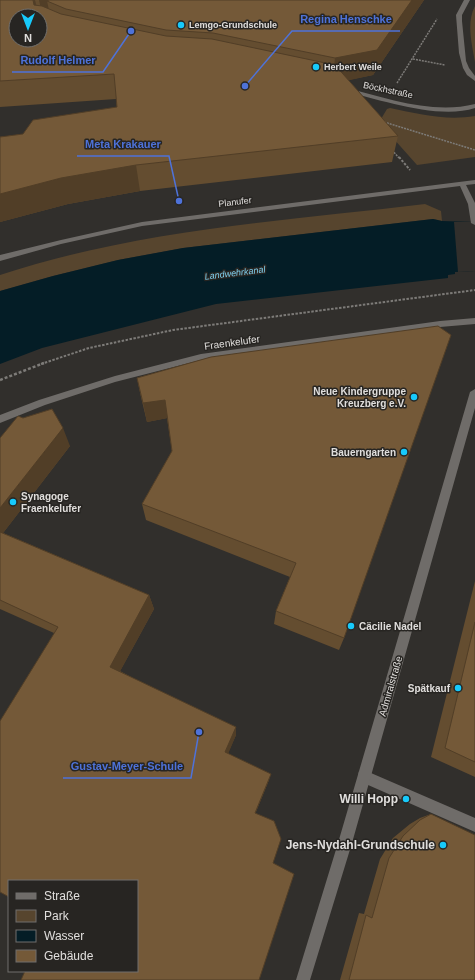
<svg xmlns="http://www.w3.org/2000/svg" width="475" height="980" viewBox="0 0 475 980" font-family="Arial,sans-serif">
  <rect width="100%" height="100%" fill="#312f2c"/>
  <path fill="#57452e" d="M 475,6 L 475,62 C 472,44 466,23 475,6 Z
    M 390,108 C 419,114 446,121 475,116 L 475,157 L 417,165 L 385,129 L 381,119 L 387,109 Z
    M 425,204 L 441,211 L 442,221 L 433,219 L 183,248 L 118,260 L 53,276 L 0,291 L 0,275 C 136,230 283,221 425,204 Z"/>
  <path fill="#041d26" d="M 433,219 L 442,221 L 475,222 L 475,271 L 455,272 L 455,274 L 448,275 L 448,278 L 216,304 L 42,348 L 0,364 L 0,291 L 53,276 L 118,260 L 183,248 Z"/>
  <path fill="#312f2c" d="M 454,222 L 475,222 L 475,271 L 458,272 Z"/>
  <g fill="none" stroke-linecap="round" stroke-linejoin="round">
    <path stroke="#7d7b78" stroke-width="1.5" stroke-dasharray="2 1" stroke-linecap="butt" d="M 413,59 L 445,65
      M 397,83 L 437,19
      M 384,122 L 475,150
      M 392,150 L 399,158"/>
    <path stroke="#7d7b78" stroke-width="2" stroke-dasharray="2.5 1.5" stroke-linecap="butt" d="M 399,157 L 410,170
      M 41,364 L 89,348 L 173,330 L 475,290"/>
    <path stroke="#7d7b78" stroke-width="2.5" stroke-dasharray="3 2" stroke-linecap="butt" d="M 0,380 L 44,363"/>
    <path fill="#6f6c69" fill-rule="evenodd" d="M 364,770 L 475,818 L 475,832 L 359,781 L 358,776 L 359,771 Z
      M 345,836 L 350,838 L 352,843 L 310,980 L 296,980 L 338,843 L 340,838 Z"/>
    <path fill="#6f6c69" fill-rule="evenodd" d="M 464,0 L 470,0 L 462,15 L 462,21 L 466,61 L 469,68 L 475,76 L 475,81 L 467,75 L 463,68 L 459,53 L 456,15 Z
      M 346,88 C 387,98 433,115 475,104 L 475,108 C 439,120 381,100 344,91 L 344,89 Z
      M 475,180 L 475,184 L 466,185 L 475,203 L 475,225 L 471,223 L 468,204 L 460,186 L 142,226 L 61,244 L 0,261 L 0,255 L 61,240 L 142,222 Z
      M 475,318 L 475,324 L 440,327 L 201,360 L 115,382 L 45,405 L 0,423 L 0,415 L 39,400 L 115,376 L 201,354 L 440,321 Z
      M 475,389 L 475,408 L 352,843 L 350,848 L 345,850 L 340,848 L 338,843 L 470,392 Z"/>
  </g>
  <path fill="#644d30" d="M 0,0 L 424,0 L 373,75 L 348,80 L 398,136 L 392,162 L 140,191 L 68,204 L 0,222 L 0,137 L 23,134 L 117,107 L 116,99 L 0,107 Z
    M 211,357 L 344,638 L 339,650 L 274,624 L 276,611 L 290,577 L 146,520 L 142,504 L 172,451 L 167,418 L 147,422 L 141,397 L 137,378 Z
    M 23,418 L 70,446 L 3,533 L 149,595 L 154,609 L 120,671 L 236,735 L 228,753 L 269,780 L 255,814 L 137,971 L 54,633 L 0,609 L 0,438 Z
    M 475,581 L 475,777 L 431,757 Z
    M 431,814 L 475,980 L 340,980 L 359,913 L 364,914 L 380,859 L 393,838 L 410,824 L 420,818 Z"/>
  <path fill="#513e27" d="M 33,0 L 35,0 L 39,16 L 37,16 Z
    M 39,0 L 59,0 L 47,1 L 51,19 L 44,23 Z
    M 412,0 L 424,0 L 373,75 L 332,84 L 335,58 Z
    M 136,165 L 140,191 L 68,204 L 0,222 L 0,194 L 61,178 Z
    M 165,400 L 168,418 L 147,422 L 143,403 Z
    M 63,428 L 70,446 L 0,537 L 0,508 Z
    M 149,595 L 154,609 L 117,677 L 110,667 Z
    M 236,727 L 236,735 L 226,759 L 225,752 Z
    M 271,774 L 269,780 L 254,817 L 255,813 Z"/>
  <path fill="#745938" stroke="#513e27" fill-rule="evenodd" d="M 0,0 L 33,0 L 34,5 L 42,6 L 61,14 L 166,36 L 212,39 L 335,65 L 398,136 L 136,165 L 61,178 L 0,194 L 0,137 L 23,134 L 33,120 L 117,107 L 114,74 L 0,81 ZM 16,16 L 40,16 L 40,40 L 16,40 Z
    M 49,0 L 412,0 L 377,50 L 335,58 L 213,33 L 166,30 L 66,9 L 47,1 Z
    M 438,326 L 451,335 L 344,638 L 276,611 L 296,563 L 142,504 L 172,451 L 165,400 L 143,403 L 137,378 L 211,357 Z
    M 52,409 L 63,428 L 0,508 L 0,438 L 18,416 L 23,418 Z
    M 0,532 L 149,595 L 110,667 L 236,727 L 225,752 L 271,774 L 255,813 L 274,821 L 281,839 L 273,863 L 294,874 L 259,980 L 21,980 L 25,971 L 137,971 L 137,881 L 9,881 L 9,897 L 0,892 L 0,721 L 58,627 L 0,600 Z
    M 475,622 L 475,762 L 445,748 Z
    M 431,814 L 475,835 L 475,980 L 349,980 L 366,915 L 372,918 L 389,858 L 403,836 L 420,820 Z"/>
  <g fill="#17cafb" stroke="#272522" stroke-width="1.5">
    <circle cx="181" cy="25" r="4"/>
    <circle cx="316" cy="67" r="4"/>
    <circle cx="414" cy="397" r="4"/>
    <circle cx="404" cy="452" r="4"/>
    <circle cx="13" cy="502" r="4"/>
    <circle cx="351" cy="626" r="4"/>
    <circle cx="458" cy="688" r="4"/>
    <circle cx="406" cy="799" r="4"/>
    <circle cx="443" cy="845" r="4"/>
  </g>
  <g text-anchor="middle" stroke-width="3" stroke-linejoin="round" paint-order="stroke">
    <g font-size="9" font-weight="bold" fill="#e0dedc" stroke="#272522" text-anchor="start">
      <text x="189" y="28">Lemgo-Grundschule</text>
      <text x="324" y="70">Herbert Weile</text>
    </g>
    <g font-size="9" fill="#e0dedc" stroke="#272522">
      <text transform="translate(388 90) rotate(12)" y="3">Böckhstraße</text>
      <text transform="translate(235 202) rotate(-7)" y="3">Planufer</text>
    </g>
    <g font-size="9" font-style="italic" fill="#7fcfed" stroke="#272522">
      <text transform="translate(235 273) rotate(-7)" y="3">Landwehrkanal</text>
    </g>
    <g font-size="10" fill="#e0dedc" stroke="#272522">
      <text transform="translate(232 342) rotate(-8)" y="4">Fraenkelufer</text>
      <text transform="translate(390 686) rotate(-74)" y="4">Admiralstraße</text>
    </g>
    <g font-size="10" font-weight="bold" fill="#e0dedc" stroke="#272522" text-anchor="end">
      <text x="406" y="395">Neue Kindergruppe<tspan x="406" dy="12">Kreuzberg e.V.</tspan></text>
      <text x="396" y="456">Bauerngarten</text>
      <text x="21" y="500" text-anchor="start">Synagoge<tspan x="21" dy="12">Fraenkelufer</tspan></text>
      <text x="359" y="630" text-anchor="start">Cäcilie Nadel</text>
      <text x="450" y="692">Spätkauf</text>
    </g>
    <g font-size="12" font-weight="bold" fill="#e0dedc" stroke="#272522" text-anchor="end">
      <text x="398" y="803">Willi Hopp</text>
      <text x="435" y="849">Jens-Nydahl-Grundschule</text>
    </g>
  </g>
  <path fill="none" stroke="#4e72d9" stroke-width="1.5" d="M245 86L292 31H400M131 31L103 72H12M179 201L169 156H77M199 732L191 778H63"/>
  <g fill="#4e72d9" stroke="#272522" stroke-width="1.5">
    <circle cx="245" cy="86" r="4"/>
    <circle cx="131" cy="31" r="4"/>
    <circle cx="179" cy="201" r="4"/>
    <circle cx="199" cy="732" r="4"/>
  </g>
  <g font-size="11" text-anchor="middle" font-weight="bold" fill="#4e72d9" stroke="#272522" stroke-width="3" stroke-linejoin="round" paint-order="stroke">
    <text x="346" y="23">Regina Henschke</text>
    <text x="58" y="64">Rudolf Helmer</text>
    <text x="123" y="148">Meta Krakauer</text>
    <text x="127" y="770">Gustav-Meyer-Schule</text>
  </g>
  <rect x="8" y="880" width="130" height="92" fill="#272522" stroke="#716f6c"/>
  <rect x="16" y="893" width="20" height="6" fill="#6f6c69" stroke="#716f6c"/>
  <text x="44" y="900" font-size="12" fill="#e0dedc">Straße</text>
  <rect x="16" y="910" width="20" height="12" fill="#57452e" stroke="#716f6c"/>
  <text x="44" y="920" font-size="12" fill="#e0dedc">Park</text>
  <rect x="16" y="930" width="20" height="12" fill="#041d26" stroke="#716f6c"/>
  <text x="44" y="940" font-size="12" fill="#e0dedc">Wasser</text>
  <rect x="16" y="950" width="20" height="12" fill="#745938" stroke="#716f6c"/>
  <text x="44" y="960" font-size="12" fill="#e0dedc">Gebäude</text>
  <g transform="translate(28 28) rotate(180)"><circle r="19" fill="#272522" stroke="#716f6c"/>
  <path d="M0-3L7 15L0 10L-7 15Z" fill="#17cafb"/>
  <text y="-6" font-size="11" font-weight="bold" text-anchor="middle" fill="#e0dedc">N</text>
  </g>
</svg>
